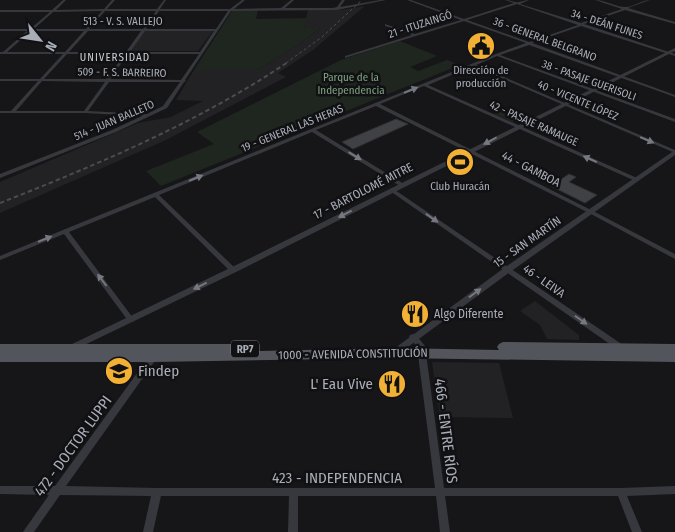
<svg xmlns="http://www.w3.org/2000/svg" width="675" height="532" viewBox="0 0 675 532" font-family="'Fira Sans Condensed',sans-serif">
  <rect width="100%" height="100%" fill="#161618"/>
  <path fill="#222225" d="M 365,6 L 313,50 L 278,73 L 286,77 L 166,140 L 0,213 L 0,182 L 138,123 L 171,117 L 203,101 L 176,100 L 194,70 L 257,70 L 298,45 L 320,28 L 304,28 L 308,10 L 341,10 Z
    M 145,31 L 213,31 L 198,51 L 130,51 Z
    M 535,301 L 579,335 L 579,340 L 547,339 L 540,325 L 520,311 Z
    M 432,362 L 499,363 L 513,418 L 440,417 Z"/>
  <path fill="#1e261f" d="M 258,10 L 256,19 L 307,18 L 304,27 L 320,28 L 298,45 L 257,70 L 194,70 L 232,11 Z
    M 400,41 L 437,56 L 410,67 L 418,71 L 447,60 L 460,65 L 161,186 L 146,171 L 214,144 L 197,132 L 341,60 Z
    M 510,107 L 529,115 L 513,122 L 494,114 Z"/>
  <path fill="#404145" stroke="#303034" d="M 396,119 L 408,124 L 353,149 L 342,142 Z
    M 569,174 L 576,177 L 569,182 L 597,195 L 585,203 L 551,186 Z"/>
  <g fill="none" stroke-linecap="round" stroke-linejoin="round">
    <path fill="#37383d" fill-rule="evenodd" d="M 63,0 L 66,0 L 56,10 L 104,9 L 112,0 L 115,0 L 107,9 L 157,9 L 164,0 L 166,0 L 160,9 L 230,9 L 242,0 L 245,0 L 234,9 L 281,8 L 291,0 L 294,0 L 285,8 L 333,8 L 337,7 L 342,0 L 345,0 L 340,7 L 380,0 L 386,0 L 337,10 L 231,11 L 185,80 L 186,81 L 184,82 L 167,108 L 116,132 L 0,178 L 0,174 L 112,130 L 142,116 L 85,113 L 0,113 L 0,111 L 11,111 L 38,81 L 0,81 L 0,79 L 40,79 L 63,54 L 0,54 L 0,52 L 3,52 L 27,31 L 0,31 L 0,29 L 30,29 L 50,12 L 0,12 L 0,10 L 52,10 ZM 102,11 L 86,29 L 34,29 L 53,12 ZM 105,11 L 156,11 L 143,29 L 89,29 ZM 159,11 L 228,11 L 216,29 L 146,29 ZM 31,31 L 84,31 L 65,52 L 7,52 ZM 88,31 L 141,31 L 126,52 L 69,52 ZM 145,31 L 214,31 L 200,52 L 130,52 ZM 67,54 L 125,54 L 106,79 L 44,79 ZM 128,54 L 199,54 L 181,80 L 110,79 ZM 42,81 L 105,82 L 84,111 L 16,111 ZM 109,82 L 180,82 L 163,106 L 147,114 L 88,111 Z
      M 407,0 L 411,0 L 464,19 L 514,3 L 505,0 C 509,0 511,1 515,2 C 520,3 525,0 529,0 L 520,4 L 581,23 L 622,9 L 595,0 C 605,0 618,8 627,7 C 635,6 642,0 650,0 L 628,8 L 675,22 L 675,24 L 625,10 L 584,24 L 675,54 L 675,56 L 581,26 L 532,43 L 675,95 L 675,97 L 529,45 L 500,55 L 675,119 L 675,122 L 497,56 L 476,65 L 675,150 L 675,153 L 473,66 L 428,85 L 637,178 L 637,180 L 633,180 L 424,86 L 380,104 L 593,211 L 675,254 L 675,259 L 589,213 L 376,106 L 316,130 L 404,184 L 404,186 L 400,186 L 312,132 L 159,195 L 235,268 L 236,270 L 235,272 L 231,272 L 155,197 L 69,232 L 133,318 L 134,320 L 133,322 L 129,322 L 64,234 L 0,260 L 0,256 L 63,230 L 496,54 L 526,43 L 464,21 L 345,58 L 345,56 L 412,35 L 385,26 L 385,24 L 415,34 L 461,20 ZM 517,4 L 578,25 L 529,42 L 467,20 Z
      M 392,188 L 623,345 L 624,347 L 623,349 L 620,350 L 617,349 L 390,191 L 389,190 Z
      M 413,334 L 416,335 L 425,346 L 444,488 L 621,488 L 675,486 L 675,494 L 627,496 L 642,532 L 632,532 L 618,496 L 445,496 L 450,532 L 440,532 L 436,496 L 298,496 L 298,532 L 288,532 L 289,496 L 161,496 L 153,532 L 143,532 L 151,496 L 60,495 L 34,532 L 23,532 L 25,529 L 49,495 L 0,494 L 0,486 L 55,486 L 151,354 L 154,353 L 157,354 L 158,356 L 157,358 L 66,486 L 157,488 L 435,488 L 417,347 L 409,337 L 410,335 Z"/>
    <path fill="#37383d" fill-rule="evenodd" d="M 675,48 L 675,51 L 236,272 L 74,350 L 71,351 L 68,350 L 67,348 L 68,346 L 230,268 Z
      M 675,150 L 675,155 L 510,272 L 397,355 L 394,356 L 391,355 L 390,353 L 391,351 L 504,268 Z"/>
    <path fill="#53555c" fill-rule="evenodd" d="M 503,342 L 675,344 L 675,362 L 394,358 L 153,362 L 0,362 L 0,344 L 254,344 L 258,346 L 259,351 L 394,348 L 499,350 L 497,347 L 499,344 Z"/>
    <path stroke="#4a4c52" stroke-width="1" stroke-dasharray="3 2.5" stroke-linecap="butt" d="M 286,63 L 322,37 L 362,0"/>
    <path stroke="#4a4c52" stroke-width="2" stroke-dasharray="4.5 3" stroke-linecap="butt" d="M 0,203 C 99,164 199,122 288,62"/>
  </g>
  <defs><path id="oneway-solid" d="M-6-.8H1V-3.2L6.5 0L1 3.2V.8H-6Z" transform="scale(1.25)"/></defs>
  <g fill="#757881">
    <use href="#oneway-solid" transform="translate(411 90) rotate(-22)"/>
    <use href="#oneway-solid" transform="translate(647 140) rotate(23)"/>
    <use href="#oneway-solid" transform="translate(490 141) rotate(152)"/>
    <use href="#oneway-solid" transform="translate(355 156) rotate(31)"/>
    <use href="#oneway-solid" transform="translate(590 159) rotate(-156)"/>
    <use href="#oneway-solid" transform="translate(196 178) rotate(-22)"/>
    <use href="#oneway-solid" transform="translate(345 214) rotate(153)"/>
    <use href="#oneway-solid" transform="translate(432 218) rotate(35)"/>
    <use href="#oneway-solid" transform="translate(45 239) rotate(-22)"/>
    <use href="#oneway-solid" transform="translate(102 280) rotate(-127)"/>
    <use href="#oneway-solid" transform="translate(200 286) rotate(154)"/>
    <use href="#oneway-solid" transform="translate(475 293) rotate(-36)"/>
    <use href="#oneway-solid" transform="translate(581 320) rotate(35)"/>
  </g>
  <defs>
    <symbol id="civic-disc" viewBox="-11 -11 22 22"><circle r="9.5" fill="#f2b134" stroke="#111113"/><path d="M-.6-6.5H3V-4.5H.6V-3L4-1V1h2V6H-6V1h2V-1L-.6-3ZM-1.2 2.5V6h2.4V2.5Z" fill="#111"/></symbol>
    <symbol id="stadium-disc" viewBox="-11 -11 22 22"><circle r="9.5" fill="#f2b134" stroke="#111113"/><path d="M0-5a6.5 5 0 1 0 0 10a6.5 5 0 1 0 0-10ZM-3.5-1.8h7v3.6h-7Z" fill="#111"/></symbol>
    <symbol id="restaurant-disc" viewBox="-11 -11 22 22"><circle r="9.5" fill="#f2b134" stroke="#111113"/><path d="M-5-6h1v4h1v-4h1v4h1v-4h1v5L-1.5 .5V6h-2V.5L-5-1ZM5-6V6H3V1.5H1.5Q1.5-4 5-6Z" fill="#111"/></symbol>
    <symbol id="university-disc" viewBox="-11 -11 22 22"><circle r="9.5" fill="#f2b134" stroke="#111113"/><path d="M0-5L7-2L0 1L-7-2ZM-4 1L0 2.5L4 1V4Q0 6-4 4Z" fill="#111"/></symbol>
  </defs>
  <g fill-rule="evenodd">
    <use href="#civic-disc" x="465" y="30" width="32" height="32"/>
    <use href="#stadium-disc" x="444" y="146" width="32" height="32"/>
    <use href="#restaurant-disc" x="399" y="298" width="32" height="32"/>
    <use href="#university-disc" x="103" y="355" width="32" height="32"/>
    <use href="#restaurant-disc" x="376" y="368" width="32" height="32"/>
  </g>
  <g text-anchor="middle" stroke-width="5" stroke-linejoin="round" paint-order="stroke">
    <g font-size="11" fill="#a8adb8" stroke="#111113">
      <text x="123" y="25">513 - V. S. VALLEJO</text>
      <text transform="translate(420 24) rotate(-18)" y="4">21 - ITUZAINGÓ</text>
      <text transform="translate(607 24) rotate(18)" y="4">34 - DEÁN FUNES</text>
      <text transform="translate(545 39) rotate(20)" y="4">36 - GENERAL BELGRANO</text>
      <text transform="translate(122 72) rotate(1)" y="4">509 - F. S. BARREIRO</text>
      <text transform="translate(589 80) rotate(20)" y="4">38 - PASAJE GUERISOLI</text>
      <text transform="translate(578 100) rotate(23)" y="4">40 - VICENTE LÓPEZ</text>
      <text transform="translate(114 120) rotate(-23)" y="4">514 - JUAN BALLETO</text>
      <text transform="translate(534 123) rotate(24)" y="4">42 - PASAJE RAMAUGE</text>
      <text transform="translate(292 128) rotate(-22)" y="4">19 - GENERAL LAS HERAS</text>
    </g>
    <g font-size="11" letter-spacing="1" fill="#c9ccd4" stroke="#111113">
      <text x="115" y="61">UNIVERSIDAD</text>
    </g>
    <g font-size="11" fill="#a8adb8" stroke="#111113">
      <text x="481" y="74">Dirección de<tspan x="481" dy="13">producción</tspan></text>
      <text x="460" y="190">Club Huracán</text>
    </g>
    <g font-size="11" fill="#7fa381" stroke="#111113">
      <text x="351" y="81">Parque de la<tspan x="351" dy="13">Independencia</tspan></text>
    </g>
    <rect fill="#111113" stroke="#7b7e86" stroke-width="1" x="231" y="340.5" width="28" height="17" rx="4"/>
    <g font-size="11" font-weight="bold" fill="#a8adb8">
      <text x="245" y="353">RP7</text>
    </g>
    <g font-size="12" fill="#a8adb8" stroke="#111113">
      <text transform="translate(531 169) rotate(27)" y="4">44 - GAMBOA</text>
      <text transform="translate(363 191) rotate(-27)" y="4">17 - BARTOLOMÉ MITRE</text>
      <text transform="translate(527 242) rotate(-35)" y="4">15 - SAN MARTÍN</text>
      <text transform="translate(544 281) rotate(35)" y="4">46 - LEIVA</text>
      <text transform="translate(353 354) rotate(-1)" y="4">1000 - AVENIDA CONSTITUCIÓN</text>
    </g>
    <g font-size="12" fill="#a8adb8" stroke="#111113" text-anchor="start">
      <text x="434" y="318">Algo Diferente</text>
    </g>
    <g font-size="15" fill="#a8adb8" stroke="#111113" text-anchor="start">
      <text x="138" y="376">Findep</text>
      <text x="373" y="389" text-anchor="end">L' Eau Vive</text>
    </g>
    <g font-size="15" fill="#a8adb8" stroke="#111113">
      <text transform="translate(446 431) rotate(83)" y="5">466 - ENTRE RÍOS</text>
      <text transform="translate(73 446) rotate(-54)" y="5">472 - DOCTOR LUPPI</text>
      <text x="337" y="483">423 - INDEPENDENCIA</text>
    </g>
  </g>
  <g transform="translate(40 40) rotate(120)" stroke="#111113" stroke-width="4" paint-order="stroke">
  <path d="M0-4L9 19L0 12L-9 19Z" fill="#a8adb8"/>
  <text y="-8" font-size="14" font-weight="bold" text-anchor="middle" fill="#a8adb8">N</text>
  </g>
</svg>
